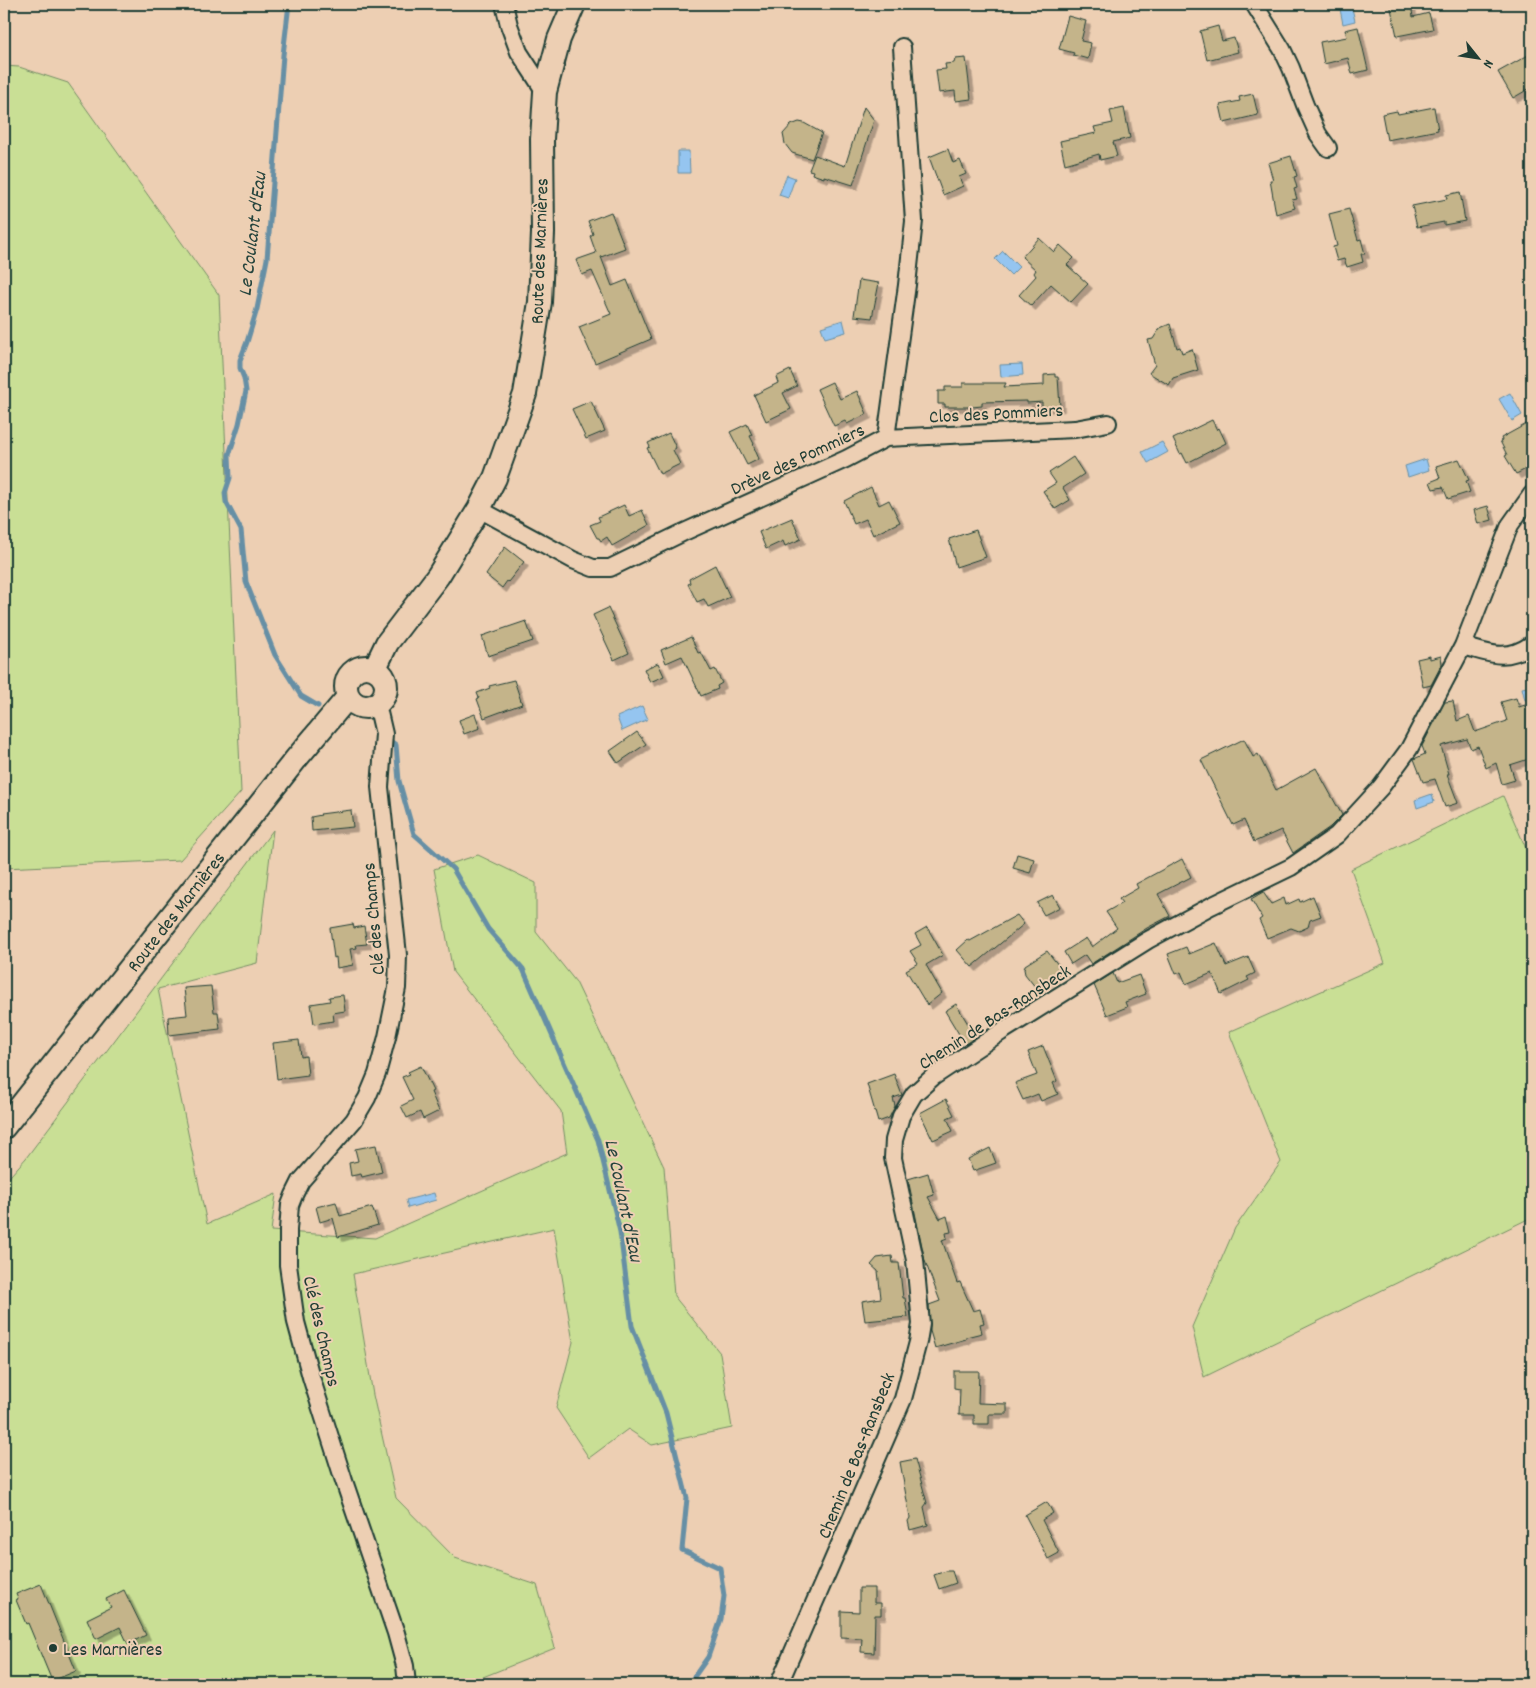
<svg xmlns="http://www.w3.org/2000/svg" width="1536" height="1688" viewBox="0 0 1536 1688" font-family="Dekko,sans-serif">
  <defs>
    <filter id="shadow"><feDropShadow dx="4.5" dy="4.5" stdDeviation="0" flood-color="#0004"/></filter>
  </defs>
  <rect width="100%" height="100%" fill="#edcfb3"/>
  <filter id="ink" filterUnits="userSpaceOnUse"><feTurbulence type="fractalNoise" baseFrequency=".02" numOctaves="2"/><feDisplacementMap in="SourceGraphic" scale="10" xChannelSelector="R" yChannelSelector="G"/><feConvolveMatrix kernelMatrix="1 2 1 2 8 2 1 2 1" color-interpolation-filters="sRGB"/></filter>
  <g filter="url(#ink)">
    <path fill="#c9df95" stroke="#748e64" d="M 4,66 L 19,67 L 68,83 L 219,295 L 241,792 L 180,860 L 4,868 Z
      M 1503,796 L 1532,862 L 1532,1217 L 1204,1377 L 1192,1327 L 1235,1228 L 1281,1162 L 1229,1032 L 1385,963 L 1351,869 Z
      M 273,830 L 257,963 L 158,989 L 207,1224 L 276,1194 L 271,1231 L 375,1238 L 567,1153 L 561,1111 L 453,972 L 434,869 L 478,855 L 536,883 L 536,932 L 576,982 L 664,1167 L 674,1296 L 720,1353 L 732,1428 L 652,1445 L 628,1429 L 589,1458 L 556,1408 L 573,1342 L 554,1228 L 353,1274 L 373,1395 L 396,1498 L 455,1558 L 537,1585 L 555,1648 L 483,1677 L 479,1684 L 4,1684 L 4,1183 L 26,1158 Z"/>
    <path fill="#95c5f0" stroke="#668fa5" d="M 1339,4 L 1351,4 L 1355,21 L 1343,24 Z
      M 678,151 L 689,151 L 690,173 L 678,173 Z
      M 787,175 L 795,178 L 788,198 L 779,195 Z
      M 1003,251 L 1019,267 L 1011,275 L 995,259 Z
      M 843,320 L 846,332 L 825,338 L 821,327 Z
      M 1022,364 L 1023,375 L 1001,377 L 1000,365 Z
      M 1510,393 L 1522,415 L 1512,421 L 1499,399 Z
      M 1162,442 L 1168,452 L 1148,463 L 1142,452 Z
      M 1426,459 L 1429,470 L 1408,477 L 1405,466 Z
      M 1532,686 L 1532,698 L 1525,700 L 1522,688 Z
      M 642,706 L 648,719 L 622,731 L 617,717 Z
      M 1432,794 L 1434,802 L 1417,808 L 1415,800 Z
      M 434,1193 L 436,1200 L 408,1208 L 406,1200 Z"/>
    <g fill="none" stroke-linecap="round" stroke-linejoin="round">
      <path stroke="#668fa5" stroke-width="5" d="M 289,4 L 283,55 L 267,259 L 257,309 L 247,342 L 240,360 L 240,368 L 244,378 L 246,391 L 239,424 L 229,455 L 230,478 L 225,493 L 226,502 L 241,530 L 246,582 L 275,655 L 301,696 L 318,706
        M 389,740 L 396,745 L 399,781 L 414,834 L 453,869 L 488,929 L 523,969 L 598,1140 L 620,1232 L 632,1326 L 666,1413 L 687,1498 L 682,1550 L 720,1568 L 724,1596 L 721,1619 L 708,1657 L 689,1684"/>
    </g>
    <path fill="#c4b48a" stroke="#1f3d34" filter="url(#shadow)" d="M 1390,4 L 1411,4 L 1413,17 L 1429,13 L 1433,29 L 1397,36 Z
      M 1068,16 L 1086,21 L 1081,41 L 1091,43 L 1088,59 L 1073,55 L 1074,53 L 1059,49 Z
      M 1218,26 L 1222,41 L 1234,38 L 1238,52 L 1207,60 L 1200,31 Z
      M 1358,27 L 1368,70 L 1352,74 L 1348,58 L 1324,64 L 1320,42 L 1347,37 L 1345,30 Z
      M 1532,53 L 1532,87 L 1513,98 L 1498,72 Z
      M 966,58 L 971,99 L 956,101 L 955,91 L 939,93 L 936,70 L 946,69 L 945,64 L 954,63 L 955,59 Z
      M 1253,94 L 1258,115 L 1224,123 L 1220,105 L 1240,101 L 1239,97 Z
      M 864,107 L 874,120 L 853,185 L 824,176 L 824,178 L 812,174 L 813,171 L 809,170 L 815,155 L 845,166 Z
      M 1434,107 L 1438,130 L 1387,140 L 1382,114 L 1397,111 L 1398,114 Z
      M 1124,108 L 1130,138 L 1113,142 L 1117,156 L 1100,160 L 1099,154 L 1065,164 L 1060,141 L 1096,133 L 1094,127 L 1113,123 L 1110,111 Z
      M 799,122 L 804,123 L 822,133 L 812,159 L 792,153 L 785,144 L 783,134 L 791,125 Z
      M 948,149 L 953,163 L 960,160 L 966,174 L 959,177 L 963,186 L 943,195 L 929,157 Z
      M 1291,156 L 1297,176 L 1294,177 L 1297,188 L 1294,189 L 1297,199 L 1292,200 L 1295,208 L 1276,214 L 1270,180 L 1273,180 L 1268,163 Z
      M 1460,192 L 1465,221 L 1444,225 L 1444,222 L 1417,227 L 1412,206 L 1447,199 L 1446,195 Z
      M 1349,209 L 1358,240 L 1361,239 L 1365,254 L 1361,254 L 1363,262 L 1347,267 L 1344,259 L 1337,261 L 1333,247 L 1337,246 L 1329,214 Z
      M 611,212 L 625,248 L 601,257 L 612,286 L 627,280 L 651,339 L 595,363 L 579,327 L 611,314 L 592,271 L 582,275 L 576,260 L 596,253 L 590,236 L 593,234 L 588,221 Z
      M 1039,238 L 1054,252 L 1060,245 L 1074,258 L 1067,265 L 1088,284 L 1071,302 L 1051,284 L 1031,306 L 1019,295 L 1036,276 L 1034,273 L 1036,270 L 1022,257 Z
      M 859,280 L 879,283 L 872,318 L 854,316 Z
      M 1170,324 L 1177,348 L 1180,347 L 1182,353 L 1192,349 L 1198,370 L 1173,378 L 1169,385 L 1149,373 L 1155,365 L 1148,340 L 1153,339 L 1160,328 Z
      M 790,370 L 797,386 L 783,393 L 791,409 L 766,421 L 754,395 L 778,383 L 776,377 Z
      M 1055,374 L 1055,377 L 1058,377 L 1060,407 L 1042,408 L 1042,402 L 1027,403 L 1027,401 L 982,402 L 982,406 L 972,407 L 945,407 L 945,404 L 938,404 L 938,391 L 945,391 L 945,387 L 963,387 L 963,383 L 1006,383 L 1004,387 L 1044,385 L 1044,375 Z
      M 832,382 L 840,399 L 857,391 L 867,414 L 847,424 L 845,421 L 834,426 L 817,389 Z
      M 591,401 L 605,431 L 586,439 L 572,409 Z
      M 1212,420 L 1217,430 L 1219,428 L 1226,443 L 1187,463 L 1182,453 L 1180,454 L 1173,439 Z
      M 1532,421 L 1532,466 L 1516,474 L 1505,456 L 1507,455 L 1500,441 L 1502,440 L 1501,438 Z
      M 747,424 L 752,435 L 750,436 L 754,444 L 753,445 L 759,459 L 747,465 L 730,432 Z
      M 669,433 L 676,448 L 673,450 L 680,464 L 660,474 L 647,448 L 650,447 L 648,443 Z
      M 1073,457 L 1084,474 L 1063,488 L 1070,500 L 1055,509 L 1043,491 L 1056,483 L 1049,473 Z
      M 1459,459 L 1469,480 L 1466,481 L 1470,492 L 1448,499 L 1443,487 L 1433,489 L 1430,482 L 1440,478 L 1436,466 Z
      M 871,487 L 879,505 L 889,500 L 900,522 L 873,535 L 866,519 L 854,524 L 844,501 Z
      M 624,505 L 629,516 L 642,510 L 649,525 L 612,546 L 607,537 L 601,541 L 599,538 L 597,538 L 590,525 L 600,521 L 598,517 Z
      M 1488,506 L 1492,520 L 1478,524 L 1474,510 Z
      M 792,518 L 801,539 L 785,546 L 783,541 L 766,549 L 759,532 Z
      M 976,530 L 986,557 L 956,567 L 949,539 Z
      M 505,547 L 524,562 L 508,582 L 507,581 L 502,588 L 486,575 Z
      M 715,565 L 730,597 L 708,607 L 704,599 L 697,602 L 688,584 L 690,583 L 689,579 Z
      M 608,608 L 629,653 L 614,660 L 593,615 Z
      M 526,621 L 533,641 L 488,656 L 482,636 Z
      M 691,637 L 698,653 L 701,652 L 711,671 L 715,669 L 722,683 L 717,686 L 718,689 L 701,696 L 682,656 L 666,663 L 661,650 Z
      M 1430,656 L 1430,659 L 1441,656 L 1442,664 L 1431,685 L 1423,687 L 1417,659 Z
      M 658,663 L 664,676 L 650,682 L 644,669 Z
      M 514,680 L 522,704 L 484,718 L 477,699 L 479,698 L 477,693 L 490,688 L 489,686 Z
      M 1516,698 L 1519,707 L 1525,705 L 1525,707 L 1529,706 L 1532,715 L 1532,758 L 1510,765 L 1515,780 L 1502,784 L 1496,763 L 1486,768 L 1478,746 L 1471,749 L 1467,739 L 1441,746 L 1449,774 L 1447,774 L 1458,803 L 1445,807 L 1435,779 L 1423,782 L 1414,759 L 1425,754 L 1422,746 L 1445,702 L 1453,701 L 1457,721 L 1469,716 L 1475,732 L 1507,721 L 1501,702 Z
      M 475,714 L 480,728 L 464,734 L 459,720 Z
      M 637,732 L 646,744 L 618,763 L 610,751 Z
      M 1244,739 L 1253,757 L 1258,754 L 1276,790 L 1316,768 L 1342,815 L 1330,827 L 1293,853 L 1281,830 L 1254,842 L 1244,820 L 1233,825 L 1201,760 Z
      M 351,810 L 353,827 L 312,831 L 311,817 L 321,815 L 320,814 Z
      M 1017,854 L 1034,859 L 1030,873 L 1013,868 Z
      M 1182,859 L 1191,877 L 1158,894 L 1170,916 L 1147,928 L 1091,964 L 1085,955 L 1071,964 L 1064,952 L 1086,938 L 1092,947 L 1117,928 L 1106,912 L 1122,903 L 1119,899 L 1138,888 L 1136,884 Z
      M 1263,892 L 1271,904 L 1284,898 L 1286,905 L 1299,899 L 1300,902 L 1313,896 L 1321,916 L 1310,920 L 1308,927 L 1299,931 L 1291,928 L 1267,938 L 1259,920 L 1262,918 L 1251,899 Z
      M 1053,895 L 1060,907 L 1044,915 L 1037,903 Z
      M 1017,915 L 1024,924 L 972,967 L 957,950 L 968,940 L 970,941 Z
      M 353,924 L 354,928 L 364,926 L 367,944 L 356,945 L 357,948 L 350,949 L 353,965 L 337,968 L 336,957 L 334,958 L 330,928 Z
      M 927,927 L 943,955 L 926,965 L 942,993 L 927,1005 L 906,970 L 918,963 L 910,951 L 921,945 L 915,934 Z
      M 1216,943 L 1226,966 L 1248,957 L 1255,973 L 1247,977 L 1249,980 L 1221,994 L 1212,973 L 1186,984 L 1181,972 L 1176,974 L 1168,954 L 1186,947 L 1189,954 Z
      M 1047,951 L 1063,971 L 1036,988 L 1025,974 L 1024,969 L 1025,965 Z
      M 1113,973 L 1117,983 L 1139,975 L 1146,994 L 1125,1002 L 1127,1007 L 1107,1015 L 1094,985 Z
      M 211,986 L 214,1012 L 218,1012 L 220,1029 L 169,1035 L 168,1017 L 187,1015 L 184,988 Z
      M 343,995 L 345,1011 L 333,1013 L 334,1021 L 314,1024 L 311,1004 L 330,1001 L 329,997 Z
      M 956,1004 L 976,1037 L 965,1044 L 945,1011 Z
      M 299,1040 L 301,1057 L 306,1056 L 308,1075 L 277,1079 L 273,1043 Z
      M 1043,1046 L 1057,1081 L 1053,1083 L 1058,1094 L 1041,1101 L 1038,1094 L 1023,1100 L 1015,1083 L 1037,1075 L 1028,1052 Z
      M 421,1066 L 433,1091 L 431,1092 L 439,1111 L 423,1119 L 420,1112 L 407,1118 L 401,1106 L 413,1100 L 402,1077 L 410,1074 L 408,1072 Z
      M 894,1074 L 902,1095 L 893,1098 L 895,1106 L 889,1118 L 878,1122 L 867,1084 Z
      M 946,1099 L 954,1115 L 947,1118 L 953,1131 L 933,1140 L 920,1113 Z
      M 376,1145 L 382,1172 L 362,1177 L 361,1174 L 351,1176 L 349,1163 L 358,1161 L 355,1149 Z
      M 990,1148 L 996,1163 L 973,1171 L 968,1159 Z
      M 928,1173 L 934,1195 L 928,1197 L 940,1219 L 947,1216 L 951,1232 L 946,1233 L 947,1238 L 942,1240 L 957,1283 L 960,1282 L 973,1311 L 980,1309 L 984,1323 L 980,1324 L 982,1333 L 966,1337 L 966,1339 L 935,1348 L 930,1331 L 929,1305 L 940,1301 L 925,1261 L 908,1179 Z
      M 336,1202 L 340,1216 L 372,1207 L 378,1225 L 338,1237 L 333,1218 L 320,1222 L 316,1207 Z
      M 892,1256 L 893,1263 L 899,1263 L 903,1298 L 905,1298 L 908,1317 L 865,1321 L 862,1301 L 881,1298 L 878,1271 L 871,1265 L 877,1258 Z
      M 954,1371 L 979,1371 L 978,1403 L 1007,1404 L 1007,1414 L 989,1414 L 989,1424 L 974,1424 L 974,1415 L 959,1415 L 960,1389 L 954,1388 Z
      M 915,1459 L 927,1503 L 924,1507 L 928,1525 L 910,1530 L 908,1521 L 910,1518 L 900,1462 Z
      M 1047,1502 L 1053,1513 L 1042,1520 L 1059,1553 L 1048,1559 L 1025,1515 Z
      M 946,1571 L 952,1571 L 956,1583 L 939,1589 L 934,1575 Z
      M 41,1584 L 76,1671 L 52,1681 L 28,1623 L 26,1624 L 16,1600 L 18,1599 L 16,1594 Z
      M 859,1588 L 874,1588 L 874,1603 L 881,1603 L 881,1615 L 875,1615 L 874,1653 L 861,1652 L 862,1638 L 841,1637 L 841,1611 L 859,1612 Z
      M 124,1590 L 146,1635 L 128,1644 L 120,1627 L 96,1639 L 87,1619 L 111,1607 L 106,1599 Z"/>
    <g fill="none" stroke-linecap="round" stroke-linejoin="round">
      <defs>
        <path id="street" d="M 504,4 L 509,25 L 519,52 L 545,92
          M 1254,4 L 1282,49 L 1291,68 L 1305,105 L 1318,134 L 1328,148
          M 886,438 L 907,285 L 914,221 L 902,47
          M 479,509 L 573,560 L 593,568 L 610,568 L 682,533 L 846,459 L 886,438 L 1075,429 L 1108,423
          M 1463,646 C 1491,654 1506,662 1532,644
          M 377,704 L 384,734 L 380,787 L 398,955 L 397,988 L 387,1037 L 377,1074 L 367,1098 L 354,1120 L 301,1181 L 294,1195 L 290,1205 L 288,1230 L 288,1265 L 296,1322 L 311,1377 L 344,1481 L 396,1633 L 405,1666 L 407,1684
          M 779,1684 L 903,1399 L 918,1342 L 921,1324 L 915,1260 L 893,1158 L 894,1140 L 901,1116 L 914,1094 L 933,1077 L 1001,1032 L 1148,940 L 1211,906 L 1291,867 L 1337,835 L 1381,787 L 1409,749 L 1463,646 L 1510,525 L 1532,494"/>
        <path id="secondary" d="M346 687a20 20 0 1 1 40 0a20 20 0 1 1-40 0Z
          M 375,668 L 387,643 L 438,576 L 479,509 L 495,478 L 525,394 L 540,302 L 543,233 L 542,139 L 545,92 L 559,39 L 574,4
          M 4,1127 L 296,759 L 348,697"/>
      </defs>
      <use href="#street" stroke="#1f3d34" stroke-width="20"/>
      <use href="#secondary" stroke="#1f3d34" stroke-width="26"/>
      <use href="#street" stroke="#edcfb3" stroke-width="16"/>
      <use href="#secondary" stroke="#edcfb3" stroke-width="22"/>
    </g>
  </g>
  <circle fill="#1f3d34" stroke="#edcfb3" stroke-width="2" cx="53" cy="1648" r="5"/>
  <g text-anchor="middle" stroke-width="4" stroke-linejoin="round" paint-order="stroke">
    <g font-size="19" fill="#1f3d34" stroke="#edcfb3">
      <text transform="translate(538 251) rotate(-88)" y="7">Route des Marnières</text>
      <text transform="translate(996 412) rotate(-3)" y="7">Clos des Pommiers</text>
      <text transform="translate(797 458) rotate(-25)" y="7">Drève des Pommiers</text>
      <text transform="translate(175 911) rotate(-52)" y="7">Route des Marnières</text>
      <text transform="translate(372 919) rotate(-95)" y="7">Clé des Champs</text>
      <text transform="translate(994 1016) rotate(-33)" y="7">Chemin de Bas-Ransbeck</text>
      <text transform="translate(323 1331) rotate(77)" y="7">Clé des Champs</text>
      <text transform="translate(855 1455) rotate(-68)" y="7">Chemin de Bas-Ransbeck</text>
    </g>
    <g font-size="19" fill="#1f3d34" stroke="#edcfb3" text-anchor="start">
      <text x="63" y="1655">Les Marnières</text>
    </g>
    <g font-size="20" font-style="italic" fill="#25443d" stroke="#edcfb3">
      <text transform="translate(251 234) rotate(-83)" y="7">Le Coulant d'Eau</text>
      <text transform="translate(625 1200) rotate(78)" y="7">Le Coulant d'Eau</text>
    </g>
  </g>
  <rect width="1536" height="1688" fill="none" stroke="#edcfb3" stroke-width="20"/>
  <rect x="10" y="10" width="1516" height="1668" fill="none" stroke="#1f3d34" stroke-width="2" filter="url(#ink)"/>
  <g transform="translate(1478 58) rotate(120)" stroke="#edcfb3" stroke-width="4" paint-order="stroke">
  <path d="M0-4L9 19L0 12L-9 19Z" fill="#1f3d34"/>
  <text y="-8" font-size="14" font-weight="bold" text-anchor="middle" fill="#1f3d34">N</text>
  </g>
</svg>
